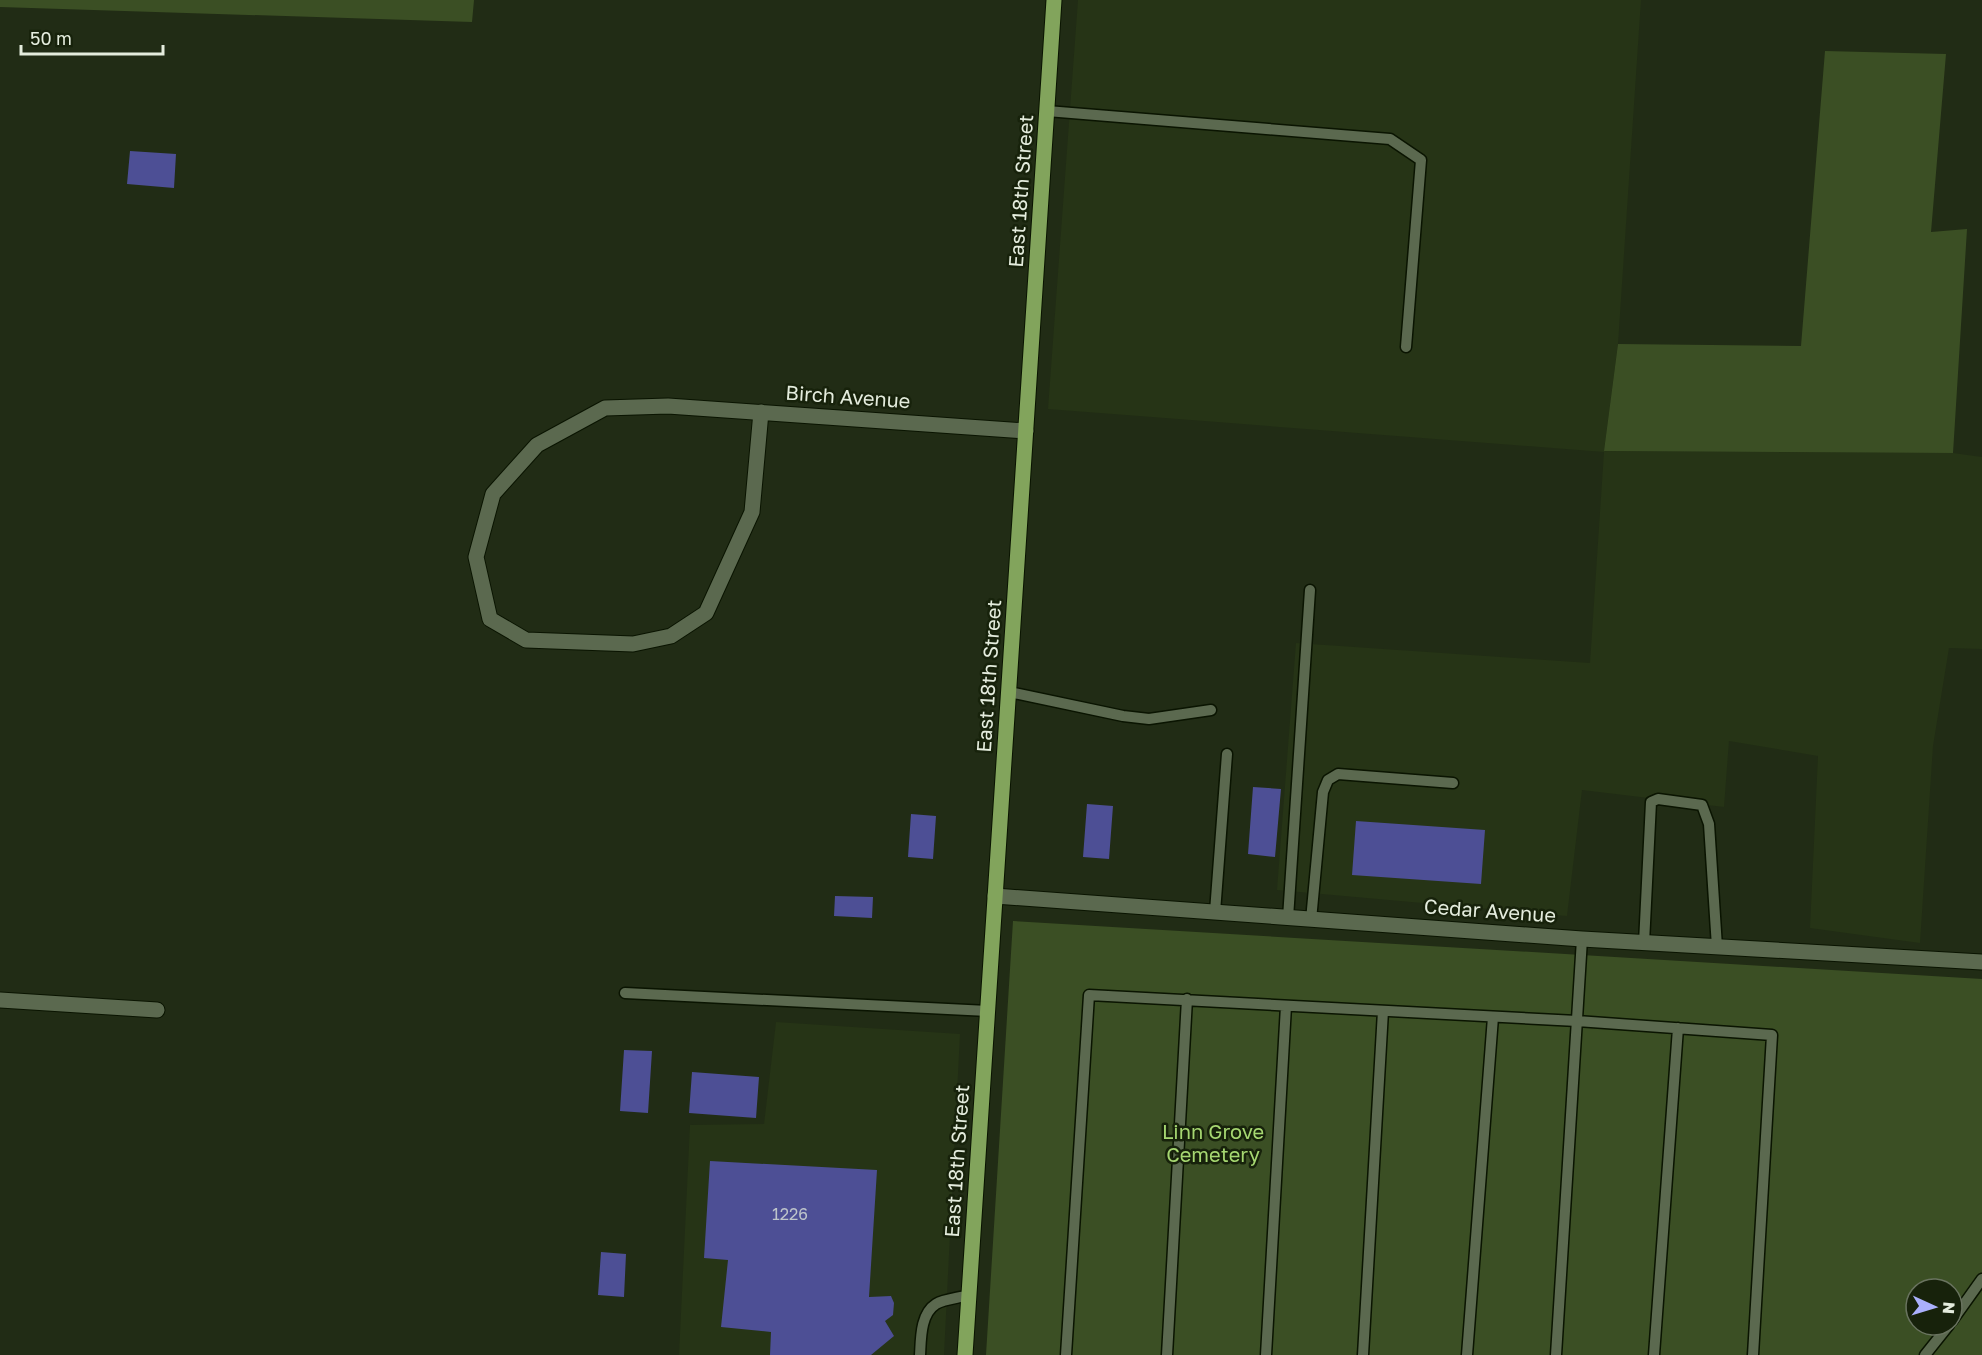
<svg xmlns="http://www.w3.org/2000/svg" width="1982" height="1355" viewBox="0 0 1982 1355" font-family="'Golos Text',sans-serif">
  <rect width="100%" height="100%" fill="#212c15"/>
  <path fill="#263416" d="M 1078,0 L 1641,0 L 1618,344 L 1604,451 L 1953,453 L 1982,457 L 1982,649 L 1949,648 L 1933,746 L 1920,943 L 1810,928 L 1818,756 L 1729,741 L 1724,807 L 1582,790 L 1567,916 L 1277,890 L 1296,643 L 1590,663 L 1604,452 L 1048,409 Z
    M 776,1022 L 960,1034 L 944,1355 L 679,1355 L 690,1125 L 764,1124 Z"/>
  <path fill="#3b4f24" fill-rule="evenodd" d="M 0,0 L 474,0 L 472,22 L 0,7 Z
    M 1825,51 L 1946,54 L 1931,232 L 1967,229 L 1953,453 L 1604,451 L 1618,344 L 1801,346 Z
    M 1013,921 L 1982,979 L 1982,1355 L 986,1355 ZM 1916,1289 L 1952,1289 L 1952,1325 L 1916,1325 Z"/>
  <path fill="#4d4f95" d="M 130,151 L 176,154 L 174,188 L 127,184 Z
    M 1253,787 L 1281,789 L 1275,857 L 1248,854 Z
    M 1087,804 L 1113,806 L 1109,859 L 1083,857 Z
    M 911,814 L 936,816 L 933,859 L 908,857 Z
    M 1356,821 L 1485,830 L 1481,884 L 1352,875 Z
    M 835,896 L 873,897 L 872,918 L 834,916 Z
    M 624,1050 L 652,1051 L 648,1113 L 620,1111 Z
    M 692,1072 L 759,1077 L 756,1118 L 689,1113 Z
    M 710,1161 L 877,1170 L 869,1297 L 891,1296 L 894,1303 L 893,1315 L 885,1321 L 894,1336 L 871,1355 L 770,1355 L 771,1332 L 721,1327 L 728,1260 L 704,1258 Z
    M 601,1252 L 626,1254 L 624,1297 L 598,1295 Z"/>
  <g fill="none" stroke-linecap="round" stroke-linejoin="round">
    <defs>
      <path id="service" d="M 1047,111 L 1390,139 L 1421,160 L 1406,347
        M 1009,692 L 1123,716 L 1149,719 L 1211,710
        M 1215,912 L 1227,754
        M 1288,918 L 1310,590
        M 1311,920 L 1323,792 L 1328,780 L 1338,774 L 1453,783
        M 1644,943 L 1651,802 L 1658,799 L 1702,805 L 1709,824 L 1717,947
        M 625,993 L 988,1011
        M 1952,1321 L 1982,1279
        M 920,1355 C 921,1340 920,1314 936,1304 C 944,1299 959,1298 969,1295
        M 1066,1355 L 1089,995 L 1577,1021 L 1772,1035 L 1753,1355
        M 1167,1355 L 1187,999
        M 1266,1355 L 1286,1006
        M 1363,1355 L 1383,1011
        M 1467,1355 L 1493,1017
        M 1556,1355 L 1582,939
        M 1654,1355 L 1678,1028
        M 1925,1355 L 1949,1325"/>
      <path id="minor" d="M 761,412 L 752,512 L 706,613 L 671,636 L 633,644 L 526,640 L 490,619 L 476,557 L 493,494 L 537,445 L 605,408 L 668,406 L 1026,431
        M 995,896 L 1582,939 L 1982,962
        M 0,1000 L 157,1010"/>
      <path id="primary" d="M 965,1355 L 1054,0"/>
    </defs>
    <use href="#service" stroke="#0a1401" stroke-width="13"/>
    <use href="#minor" stroke="#0a1401" stroke-width="17"/>
    <use href="#primary" stroke="#0a1401" stroke-width="17"/>
    <use href="#service" stroke="#5b694f" stroke-width="10"/>
    <use href="#minor" stroke="#5b694f" stroke-width="15"/>
    <use href="#primary" stroke="#82a45c" stroke-width="15"/>
  </g>
  <g text-anchor="middle" stroke-width="5" stroke-linejoin="round" paint-order="stroke">
    <g font-size="16" fill="#bec5cb">
      <text x="790" y="1220">1226</text>
    </g>
    <g font-size="20" fill="#e4ecdd" stroke="#17220b">
      <text transform="translate(1021 191) rotate(-86)" y="7">East 18th Street</text>
      <text transform="translate(848 397) rotate(4)" y="7">Birch Avenue</text>
      <text transform="translate(989 676) rotate(-86)" y="7">East 18th Street</text>
      <text transform="translate(1490 911) rotate(4)" y="7">Cedar Avenue</text>
      <text transform="translate(957 1161) rotate(-86)" y="7">East 18th Street</text>
    </g>
    <g font-size="20" fill="#a6d771" stroke="#17220b">
      <text x="1213" y="1139">Linn Grove<tspan x="1213" dy="23">Cemetery</tspan></text>
    </g>
  </g>
  <g transform="translate(1934 1307) rotate(94)"><circle r="28" fill="#17220b" stroke="#69735f" stroke-width="1.5"/>
  <path d="M0-4.5L10 22L0 15L-10 22Z" fill="#aab0fc"/>
  <text y="-9" font-size="16" font-weight="bold" text-anchor="middle" fill="#e4ecdd">N</text>
  </g>
  <path d="M21 45v9h142v-9" fill="none" stroke="#e4ecdd" stroke-width="3"/>
  <text x="30" y="45" font-size="18" fill="#e4ecdd" stroke="#17220b" stroke-width="4.5" paint-order="stroke">50 m</text>
</svg>
